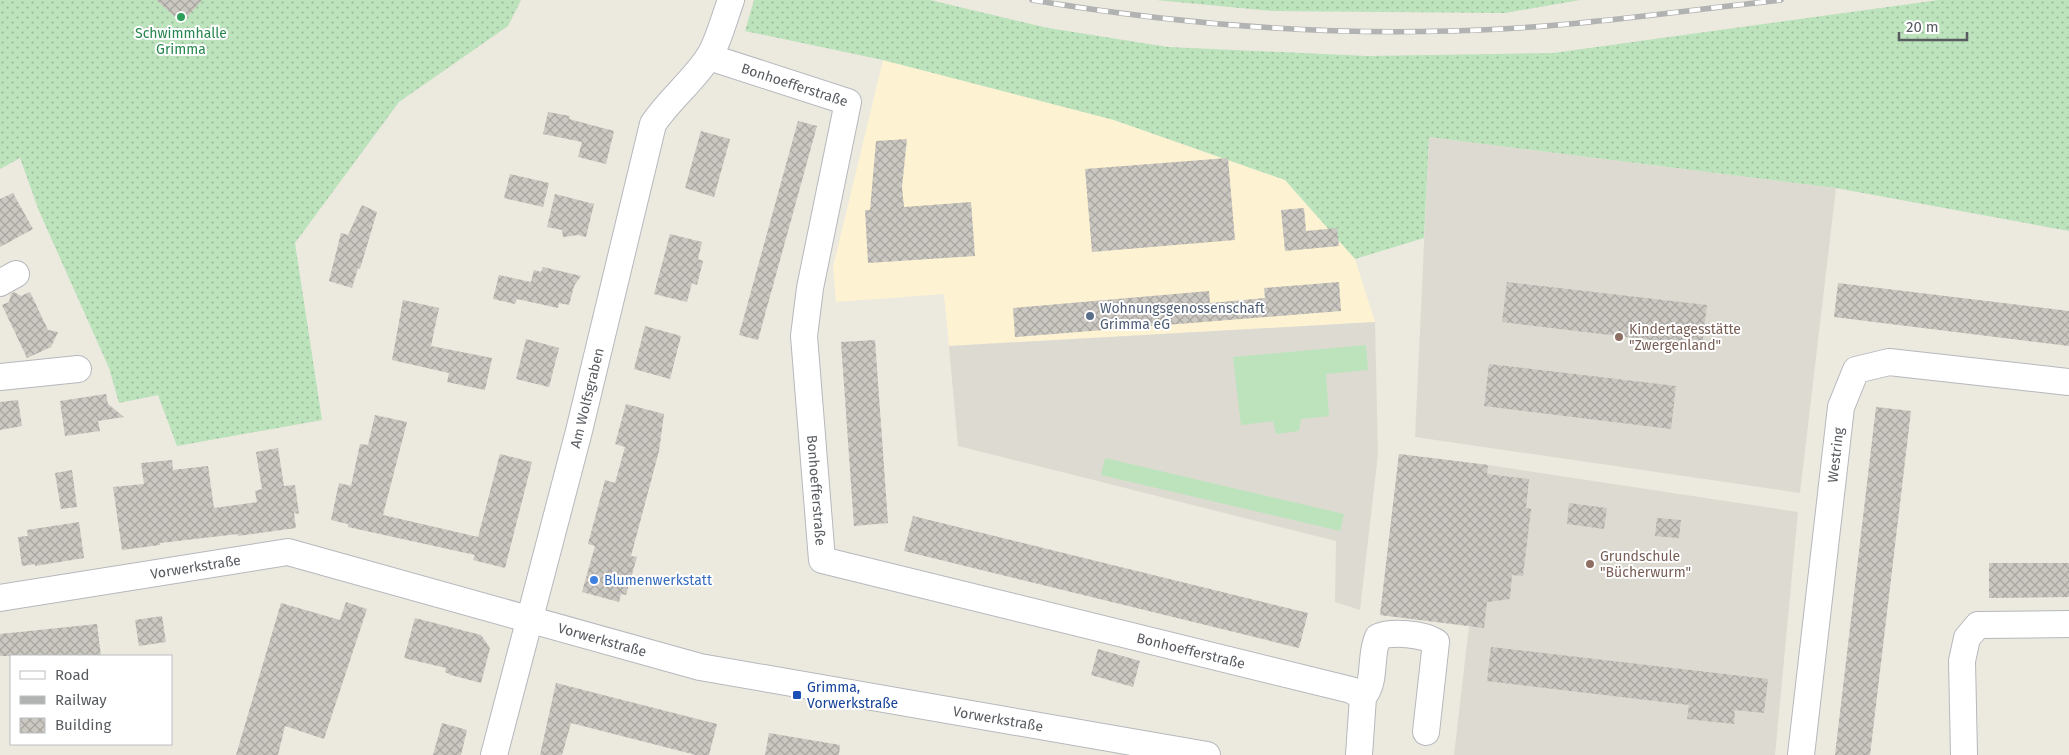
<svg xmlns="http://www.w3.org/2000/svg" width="2069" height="755" viewBox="0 0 2069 755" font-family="'Fira Sans',sans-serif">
  <defs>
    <pattern id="grass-dots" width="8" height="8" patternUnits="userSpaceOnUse" patternTransform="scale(1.25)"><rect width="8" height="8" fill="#bce3bc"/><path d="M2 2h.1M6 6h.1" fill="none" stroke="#9cbb9c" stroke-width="1.8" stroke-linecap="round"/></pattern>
    <pattern id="building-cross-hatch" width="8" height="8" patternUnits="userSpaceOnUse" patternTransform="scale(1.25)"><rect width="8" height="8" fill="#cbc7c1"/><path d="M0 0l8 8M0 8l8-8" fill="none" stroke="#a8a5a0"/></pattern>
  </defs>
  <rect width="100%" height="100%" fill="#ece9df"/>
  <path fill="#fdf3d3" d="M 883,60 L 1114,120 L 1285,180 L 1355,259 L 1375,322 L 949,346 L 944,294 L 836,302 L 833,267 Z"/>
  <path fill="#dddbd1" d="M 1429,137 L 1836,188 L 1800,493 L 1415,437 Z
    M 1375,322 L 1378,454 L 1360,610 L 1335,602 L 1336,541 L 958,446 L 949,346 Z
    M 1399,454 L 1488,465 L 1798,512 L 1775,755 L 1454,755 L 1469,626 L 1380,615 Z"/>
  <path fill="url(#grass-dots)" d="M 0,0 L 521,0 L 508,26 L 399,102 L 295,243 L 322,420 L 177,446 L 158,395 L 119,403 L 109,368 L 39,211 L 20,158 L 0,169 Z
    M 754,0 L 930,0 L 1048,28 L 1168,47 L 1367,56 L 1553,53 L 1939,0 L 2069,0 L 2069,231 L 1836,188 L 1429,137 L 1424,238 L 1355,259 L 1285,180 L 1114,120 L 883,60 L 745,31 Z
    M 1156,0 L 1580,0 L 1505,13 L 1273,11 Z"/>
  <path fill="#bce3bc" d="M 1366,345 L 1368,370 L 1326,374 L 1329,416 L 1301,419 L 1299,431 L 1276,434 L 1273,421 L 1241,425 L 1233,357 Z
    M 1105,458 L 1344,514 L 1340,531 L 1101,475 Z"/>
  <path fill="url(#building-cross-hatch)" d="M 156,0 L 202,0 L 182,23 Z
    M 548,112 L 570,116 L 569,119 L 614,131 L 606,164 L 578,157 L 582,142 L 543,134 Z
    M 798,121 L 817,126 L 758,340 L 739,335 Z
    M 701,131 L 730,139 L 714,197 L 685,188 Z
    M 907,139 L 902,187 L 904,207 L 971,202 L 975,256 L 868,263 L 865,210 L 870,210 L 876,141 Z
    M 1228,158 L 1235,240 L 1092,252 L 1085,169 Z
    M 510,174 L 549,183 L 543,207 L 504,198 Z
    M 13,193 L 33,229 L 0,247 L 0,199 Z
    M 555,194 L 594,204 L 586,237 L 578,235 L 563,237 L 562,230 L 547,227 Z
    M 362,205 L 377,212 L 360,269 L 358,268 L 352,288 L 329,281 L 341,233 L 348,235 Z
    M 1304,208 L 1306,231 L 1337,228 L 1339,246 L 1285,251 L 1281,210 Z
    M 670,234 L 702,242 L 698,259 L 703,261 L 697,285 L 692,283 L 687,302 L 654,294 Z
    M 543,267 L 581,276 L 574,286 L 569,305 L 559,303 L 558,308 L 517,299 L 515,304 L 493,299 L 499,275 L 531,282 L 534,270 L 541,272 Z
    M 1339,282 L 1341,311 L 1015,337 L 1013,308 L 1209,291 L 1210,303 L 1265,298 L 1264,288 Z
    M 1507,282 L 1707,305 L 1702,346 L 1502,322 Z
    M 1838,283 L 2069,311 L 2069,346 L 1834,317 Z
    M 14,292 L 21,296 L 30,292 L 48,330 L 58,332 L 51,347 L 27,358 L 2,305 L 9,302 L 11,294 Z
    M 403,300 L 439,308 L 431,346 L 492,358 L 485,390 L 447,382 L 449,373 L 392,360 Z
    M 645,326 L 681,336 L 670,379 L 634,369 Z
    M 526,339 L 559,348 L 549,387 L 516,379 Z
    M 875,340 L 888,523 L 854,526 L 841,342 Z
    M 1489,364 L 1676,386 L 1671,429 L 1484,406 Z
    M 106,394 L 108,404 L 124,417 L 98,421 L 100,431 L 65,436 L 60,401 Z
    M 18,400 L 22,426 L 0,430 L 0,402 Z
    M 626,404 L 664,414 L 659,451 L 631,556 L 637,557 L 626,595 L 621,594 L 619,602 L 582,592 L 595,546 L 588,544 L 605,480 L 615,483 L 625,447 L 615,444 Z
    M 1876,407 L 1911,411 L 1870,755 L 1835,755 Z
    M 375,415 L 407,422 L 383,515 L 478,537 L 500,454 L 532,462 L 505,568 L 473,560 L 475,555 L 348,527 L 348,524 L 331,520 L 339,483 L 351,486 L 360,444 L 368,445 Z
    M 278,448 L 284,486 L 295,485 L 299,514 L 294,513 L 296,528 L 238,536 L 238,534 L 160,543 L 160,545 L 122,550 L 113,487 L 144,484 L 141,463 L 172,460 L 173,470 L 208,466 L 214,508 L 257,502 L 255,491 L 262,489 L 256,452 Z
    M 1399,454 L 1488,465 L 1487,474 L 1529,479 L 1526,508 L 1531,509 L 1523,576 L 1512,575 L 1510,599 L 1487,602 L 1484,628 L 1380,615 Z
    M 72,470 L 77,507 L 61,509 L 55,473 Z
    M 1569,503 L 1607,508 L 1604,529 L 1567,524 Z
    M 913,516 L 1308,613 L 1299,648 L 904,551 Z
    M 1657,518 L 1681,520 L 1679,538 L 1655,536 Z
    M 79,522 L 84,558 L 35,566 L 35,564 L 22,566 L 18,537 L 28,536 L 27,530 Z
    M 1989,563 L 2069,563 L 2069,597 L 1989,598 Z
    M 346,602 L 367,609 L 324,739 L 285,726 L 278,755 L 236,755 L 281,603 L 340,620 Z
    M 162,616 L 166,642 L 139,646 L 135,620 Z
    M 415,618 L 481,635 L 490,648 L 481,683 L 451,675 L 445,672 L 446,668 L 404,658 Z
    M 97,624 L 101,656 L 0,656 L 0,634 Z
    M 1491,647 L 1768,679 L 1764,713 L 1735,710 L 1734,724 L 1687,719 L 1689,705 L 1487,681 Z
    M 1098,649 L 1140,661 L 1133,687 L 1091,675 Z
    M 556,683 L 717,724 L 709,755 L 696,755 L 571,723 L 562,755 L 540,755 Z
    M 442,723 L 467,730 L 461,755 L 433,755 Z
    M 769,733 L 840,745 L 839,755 L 765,755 Z"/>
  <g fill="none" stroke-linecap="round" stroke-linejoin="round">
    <defs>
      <g id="minor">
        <path id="s1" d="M 709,57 L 848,102 L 810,288 L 804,336 L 822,560 L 1351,690 L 1363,697"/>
        <path d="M 0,283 L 16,274"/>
        <path d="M 0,377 L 78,369"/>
        <path id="s2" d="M 0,598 L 288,552 L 700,667 L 1207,755"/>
        <path id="s3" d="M 494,755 L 579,431 L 653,124 C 669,100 692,82 708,58 C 717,46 725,16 731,0"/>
        <path d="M 1359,755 L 1363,697 C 1377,681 1369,656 1378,637 C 1392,631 1423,634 1436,642 L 1426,732"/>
        <path id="s4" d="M 1801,755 L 1841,407 L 1856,370 L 1889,362 L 2069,382"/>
        <path d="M 1964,755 L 1962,661 L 1967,638 L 1978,625 L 2069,624"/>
      </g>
    </defs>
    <use href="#minor" stroke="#b5b8bd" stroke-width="28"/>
    <use href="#minor" stroke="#fff" stroke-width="26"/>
    <defs>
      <path id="rail" d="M 1032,0 C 1170,23 1310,35 1449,31 C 1560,29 1671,12 1781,0"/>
    </defs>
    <use href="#rail" stroke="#b1b2b2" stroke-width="5.5"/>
    <use href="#rail" stroke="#fff" stroke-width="4" stroke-dasharray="11" stroke-linecap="butt"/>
  </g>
  <circle fill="#2e9e5b" stroke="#fff" stroke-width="2" cx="181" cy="17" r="5"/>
  <circle fill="#5c6f8a" stroke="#fff" stroke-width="2" cx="1090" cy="316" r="5"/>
  <g fill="#8d6e63" stroke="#fff" stroke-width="2">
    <circle cx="1619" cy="337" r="5"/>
    <circle cx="1590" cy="564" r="5"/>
  </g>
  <circle fill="#3f7fe0" stroke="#fff" stroke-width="2" cx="594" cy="580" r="5"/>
  <rect fill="#1a4fb4" stroke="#fff" stroke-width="2" x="792" y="690" width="10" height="10" rx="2.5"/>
  <g text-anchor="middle" stroke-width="4" stroke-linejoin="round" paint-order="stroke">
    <g font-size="14" fill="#27864d" stroke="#fff">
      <text x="181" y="38">Schwimmhalle<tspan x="181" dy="16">Grimma</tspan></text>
    </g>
    <g font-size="14" fill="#585c61" stroke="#fff">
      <text dy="5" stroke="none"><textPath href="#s1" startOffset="90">Bonhoefferstraße</textPath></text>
      <text dy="5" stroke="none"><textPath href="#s3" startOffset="369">Am Wolfsgraben</textPath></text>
      <text dy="5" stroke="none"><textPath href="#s4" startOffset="302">Westring</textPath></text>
      <text dy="5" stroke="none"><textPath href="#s1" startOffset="539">Bonhoefferstraße</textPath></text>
      <text dy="5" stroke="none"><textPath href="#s2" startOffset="198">Vorwerkstraße</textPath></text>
      <text dy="5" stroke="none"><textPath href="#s2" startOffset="618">Vorwerkstraße</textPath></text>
      <text dy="5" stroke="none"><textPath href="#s1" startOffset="989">Bonhoefferstraße</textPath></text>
      <text dy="5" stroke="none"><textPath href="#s2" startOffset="1022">Vorwerkstraße</textPath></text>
    </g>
    <g font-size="14" fill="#4e5e75" stroke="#fff" text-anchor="start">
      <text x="1100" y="313">Wohnungsgenossenschaft<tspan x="1100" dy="16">Grimma eG</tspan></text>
    </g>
    <g font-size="14" fill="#785e54" stroke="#fff" text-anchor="start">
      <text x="1629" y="334">Kindertagesstätte<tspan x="1629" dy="16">"Zwergenland"</tspan></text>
      <text x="1600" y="561">Grundschule<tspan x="1600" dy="16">"Bücherwurm"</tspan></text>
    </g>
    <g font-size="14" fill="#366cbe" stroke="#fff" text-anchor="start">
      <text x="604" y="585">Blumenwerkstatt</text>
    </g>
    <g font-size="14" fill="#164399" stroke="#fff" text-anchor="start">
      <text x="807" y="692">Grimma,<tspan x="807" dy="16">Vorwerkstraße</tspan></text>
    </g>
  </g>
  <rect x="10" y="655" width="162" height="90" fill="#ffffff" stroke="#bcbec0"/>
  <rect x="20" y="671" width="25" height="8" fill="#ffffff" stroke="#bcbec0"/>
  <text x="55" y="680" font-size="15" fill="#585c61">Road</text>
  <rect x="20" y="696" width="25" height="8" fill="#b1b2b2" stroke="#bcbec0"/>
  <text x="55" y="705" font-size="15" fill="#585c61">Railway</text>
  <rect x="20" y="718" width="25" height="15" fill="url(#building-cross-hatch)" stroke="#bcbec0"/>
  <text x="55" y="730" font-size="15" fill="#585c61">Building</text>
  <path d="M1899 32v8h68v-8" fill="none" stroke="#585c61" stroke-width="2.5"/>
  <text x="1906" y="32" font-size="15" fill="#585c61" stroke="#ffffff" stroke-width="4" paint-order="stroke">20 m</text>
</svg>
